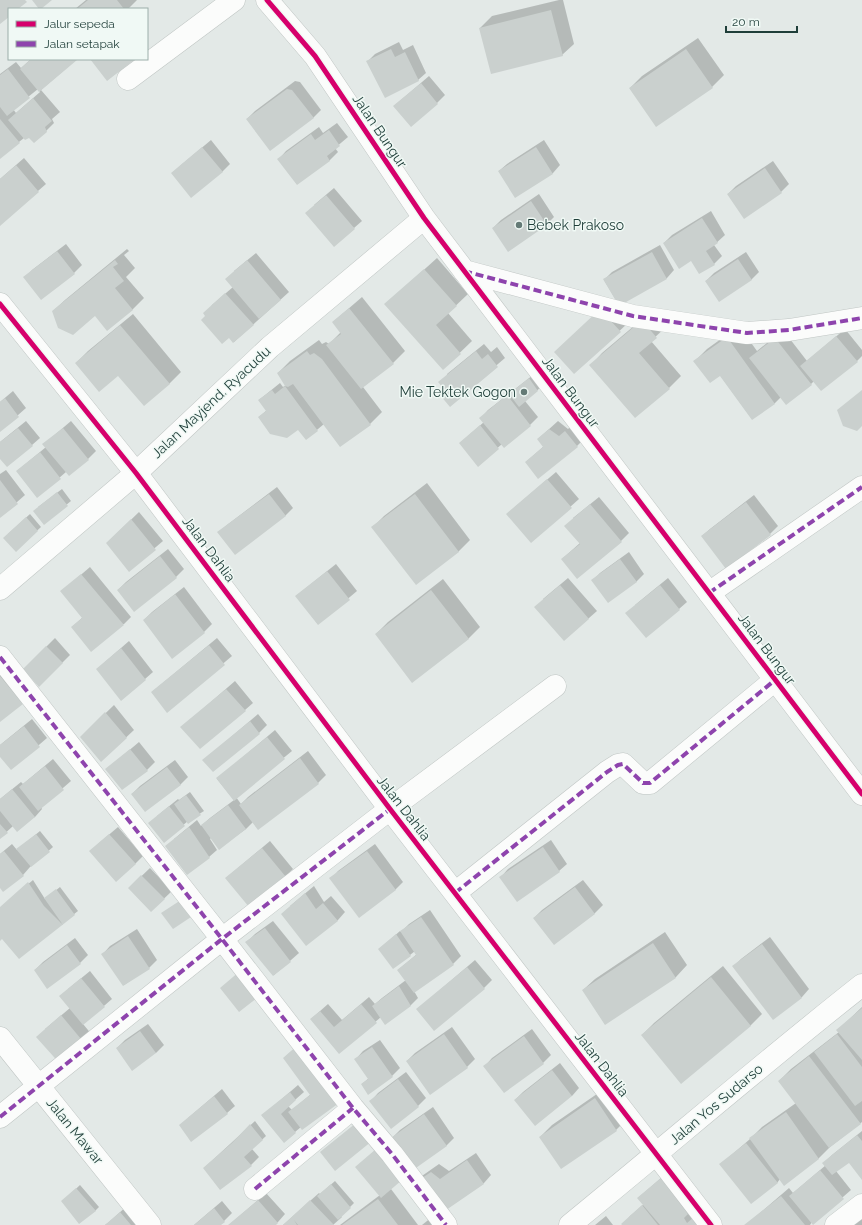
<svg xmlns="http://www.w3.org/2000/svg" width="862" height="1225" viewBox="0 0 862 1225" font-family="Raleway,sans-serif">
  <rect width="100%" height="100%" fill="#e3e9e7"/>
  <path fill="#0003" fill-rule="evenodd" d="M 86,0 L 137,0 L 128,9 L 75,9 Z
    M 559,0 L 563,0 L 574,44 L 562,55 L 480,28 L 492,16 Z
    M 698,38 L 724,75 L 712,87 L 657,125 L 630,88 L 642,76 Z
    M 399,42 L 403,50 L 413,45 L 426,73 L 418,80 L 368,61 L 375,54 Z
    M 31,59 L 77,59 L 41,90 L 60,112 L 52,119 L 54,123 L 46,131 L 24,138 L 0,157 L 0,74 L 16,62 L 21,68 ZM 38,89 L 40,92 L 16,113 L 13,109 Z
    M 429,76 L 445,95 L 437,103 L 394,106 Z
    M 295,81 L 300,82 L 321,110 L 313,118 L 247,119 L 255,111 Z
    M 337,123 L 348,137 L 335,148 L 338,152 L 330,160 L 297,184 L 279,159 L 286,151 L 319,127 L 323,133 Z
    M 211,140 L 230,164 L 222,172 L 180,166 Z
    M 544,140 L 560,165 L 553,173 L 515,196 L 499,171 L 507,164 Z
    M 24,158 L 46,184 L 0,224 L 0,179 Z
    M 773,161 L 789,184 L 781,192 L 728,194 L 736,186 Z
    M 334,188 L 362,221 L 354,228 L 314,205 Z
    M 539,194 L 554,217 L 547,224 L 508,250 L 493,228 L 501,220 Z
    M 711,211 L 725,235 L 714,245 L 722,256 L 714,264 L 691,260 L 664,243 L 672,235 Z
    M 66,244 L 82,265 L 74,273 L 25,278 L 32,270 Z
    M 660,245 L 674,270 L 667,278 L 619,305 L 604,280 L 612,272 Z
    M 127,249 L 129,251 L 124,255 L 135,268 L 126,277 L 144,298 L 132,310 L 53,311 L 65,300 Z
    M 746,252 L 759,272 L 751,280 L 706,281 L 714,273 Z
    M 256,253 L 289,292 L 234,342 L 207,316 L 212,305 L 233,287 L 234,271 Z
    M 437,258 L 468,294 L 448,313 L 472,341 L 443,369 L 386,304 Z
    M 362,297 L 405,351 L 393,363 L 363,387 L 382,412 L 370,424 L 324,424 L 306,439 L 298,428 L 259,417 L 267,410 L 259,400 L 280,383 L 283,387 L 286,385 L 278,373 L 290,361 L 319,340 L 322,344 L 326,342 L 329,344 L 341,332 L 333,322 Z
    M 608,302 L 628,323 L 574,373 Z
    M 654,309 L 668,325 L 651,341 L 681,376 L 669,388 L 591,365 L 602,353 Z
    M 133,314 L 181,372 L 169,384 L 118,375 L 76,363 L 88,351 Z
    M 739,326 L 757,351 L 783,330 L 807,361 L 845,329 L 862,350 L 862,356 L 857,361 L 814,381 L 811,384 L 781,397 L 775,403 L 752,419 L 720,375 L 695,361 L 707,349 Z
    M 484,344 L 491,352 L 497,347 L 505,358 L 450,405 L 446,390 L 447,374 Z
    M 533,375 L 541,387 L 525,401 L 538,417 L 530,425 L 502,444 L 478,465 L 460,443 L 484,422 L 481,418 L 488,410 Z
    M 13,391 L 26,408 L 0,431 L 0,402 Z
    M 26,421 L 40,438 L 32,445 L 0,457 L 0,442 Z
    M 71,421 L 96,451 L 88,459 L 66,472 L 37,497 L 17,471 L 46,447 L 44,444 Z
    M 558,421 L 568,429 L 573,424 L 585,438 L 577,446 L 526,462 L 544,446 L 538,439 Z
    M 6,470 L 25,495 L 0,517 L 0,474 Z
    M 556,472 L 579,499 L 531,542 L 515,507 Z
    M 427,483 L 470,540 L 458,552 L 373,527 L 384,516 Z
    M 277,487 L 293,508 L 285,516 L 219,532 L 227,525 Z
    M 62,489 L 71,501 L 44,523 L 38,507 Z
    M 754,495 L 778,526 L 770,534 L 702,536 L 710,529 Z
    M 599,497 L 629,533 L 621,541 L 562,559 L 580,543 L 573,518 Z
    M 139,512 L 163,541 L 129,570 L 107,543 Z
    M 30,514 L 41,527 L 16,550 L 8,534 Z
    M 168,549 L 184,569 L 176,577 L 118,590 L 126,582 Z
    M 629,552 L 644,574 L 636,582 L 593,580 L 600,573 Z
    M 336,564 L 357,591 L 318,624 L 296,596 Z
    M 90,567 L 131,617 L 124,624 L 72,627 L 83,617 L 62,591 Z
    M 568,578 L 597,611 L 564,640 L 543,599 Z
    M 668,578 L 687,602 L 679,609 L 635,605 Z
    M 443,579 L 480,627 L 468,639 L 376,634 L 388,622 Z
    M 184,587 L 212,624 L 204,632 L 172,657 L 144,620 L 152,612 Z
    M 55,638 L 70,655 L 40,685 L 24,669 Z
    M 217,638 L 232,656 L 167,711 L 152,692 Z
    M 129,641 L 153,672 L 121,700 L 105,662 Z
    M 0,650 L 34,692 L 22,703 L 0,721 Z
    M 235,681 L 253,703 L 245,710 L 182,727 Z
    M 114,705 L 134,730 L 101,761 L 81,737 Z
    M 258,714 L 267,725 L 259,733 L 204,760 Z
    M 32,719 L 47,738 L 11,769 L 0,755 L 0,745 Z
    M 275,730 L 292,751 L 236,797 L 241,804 L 248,797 L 308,751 L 326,775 L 318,783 L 258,828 L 253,822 L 246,829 L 219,848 L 211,838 L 210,839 L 217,850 L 209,857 L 174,839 L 197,820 L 201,826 L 210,818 L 234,800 L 217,779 Z
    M 139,742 L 155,762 L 147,770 L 107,769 Z
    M 53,759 L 71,781 L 41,807 L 42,809 L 35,817 L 13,826 L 0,838 L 0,799 L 21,782 L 23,784 Z
    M 175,760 L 188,777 L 180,785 L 132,794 L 140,786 Z
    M 190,792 L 204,811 L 188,821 L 164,841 L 157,816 L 178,799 L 179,800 Z
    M 118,827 L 143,856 L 135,864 L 98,844 Z
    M 40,831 L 53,847 L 30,867 L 23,875 L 0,886 L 0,854 L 12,844 L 17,850 Z
    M 551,840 L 567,864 L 559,871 L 501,877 L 508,869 Z
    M 270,841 L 293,869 L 285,877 L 226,878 Z
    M 375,844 L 403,882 L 395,890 L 331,879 L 338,871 Z
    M 150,868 L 172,891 L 151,911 L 129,888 Z
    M 33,880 L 45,899 L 60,887 L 78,911 L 19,957 L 2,938 L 0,940 L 0,908 Z
    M 583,880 L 603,905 L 595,913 L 554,944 L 534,918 L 542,910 Z
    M 314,886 L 324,902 L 331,896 L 345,912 L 338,920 L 306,944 L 290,906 Z
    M 430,910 L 461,956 L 453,964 L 414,991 L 418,998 L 410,1006 L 381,1017 L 339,1053 L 311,1019 L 328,1004 L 342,1020 L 369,997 L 375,1004 L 382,998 L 406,980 L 398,970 L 417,954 L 415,951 L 410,955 L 383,946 L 400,931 L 401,932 L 409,924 Z
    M 273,921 L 299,953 L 274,975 L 247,942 L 255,934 Z
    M 137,929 L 157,960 L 149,968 L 124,985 L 103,954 L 110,946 Z
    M 665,932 L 687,965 L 676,977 L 605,1024 L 583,990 L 595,979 Z
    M 770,937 L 809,989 L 802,997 L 773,1018 L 734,966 L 741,959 Z
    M 75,938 L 88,955 L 80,963 L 35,970 L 43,962 Z
    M 475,960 L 492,980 L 484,988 L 426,1002 Z
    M 723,966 L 762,1014 L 750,1026 L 642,1035 L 654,1023 Z
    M 90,971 L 112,999 L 83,1024 L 93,1036 L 86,1044 L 45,1029 L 70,1008 L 68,989 Z
    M 862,1007 L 862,1122 L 830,1147 L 818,1159 L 780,1179 L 777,1183 L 721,1164 L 750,1139 L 762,1127 L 796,1103 L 779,1081 L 791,1069 L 839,1032 L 838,1030 Z
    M 148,1024 L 164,1045 L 156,1053 L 117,1048 L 125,1040 Z
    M 452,1027 L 475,1059 L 467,1067 L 407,1061 L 415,1053 Z
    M 532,1029 L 551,1055 L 543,1063 L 485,1066 L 492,1058 Z
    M 307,1037 L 346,1094 L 301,1127 L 295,1132 L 262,1116 L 298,1085 L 304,1092 L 288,1106 L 292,1110 L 311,1094 L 284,1058 Z
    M 380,1040 L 400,1068 L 392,1076 L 369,1093 L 362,1084 L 369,1078 L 356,1059 L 363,1051 Z
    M 560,1063 L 579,1088 L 572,1096 L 515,1100 L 523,1092 Z
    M 406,1072 L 426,1098 L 418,1106 L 371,1101 L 378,1093 Z
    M 607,1087 L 628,1118 L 616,1130 L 540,1137 L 552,1125 Z
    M 222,1089 L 235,1106 L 227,1113 L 188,1118 Z
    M 433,1107 L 454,1138 L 446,1146 L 392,1138 L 400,1130 Z
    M 255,1121 L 266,1136 L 252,1149 L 259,1157 L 251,1165 L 220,1189 L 204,1168 Z
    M 862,1131 L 862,1178 L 849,1161 L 836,1171 L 851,1190 L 813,1223 L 812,1222 L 810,1225 L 746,1225 L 789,1188 L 793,1193 L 826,1165 L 824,1163 L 832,1155 Z
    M 476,1153 L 491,1175 L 484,1183 L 439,1214 L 447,1225 L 422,1225 L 432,1217 L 419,1178 L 439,1164 L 449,1171 Z
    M 669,1171 L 713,1225 L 623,1225 L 630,1216 L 644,1204 L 638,1198 Z
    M 335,1181 L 354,1203 L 341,1216 L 342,1217 L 333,1225 L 283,1225 L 319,1193 L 320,1194 Z
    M 80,1185 L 99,1207 L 95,1211 L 62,1202 Z
    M 391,1189 L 418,1225 L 340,1225 L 380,1195 Z
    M 266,1193 L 285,1214 L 278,1222 L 274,1225 L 229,1225 Z
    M 222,1201 L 232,1213 L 220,1225 L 194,1225 Z
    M 128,1205 L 145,1225 L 105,1225 L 109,1222 Z
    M 862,1209 L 862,1225 L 848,1225 Z
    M 606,1216 L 613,1225 L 595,1225 Z"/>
  <path fill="#cad0ce" d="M 0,0 L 25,0 L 27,2 L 18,9 L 9,9 L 9,17 L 0,24 Z
    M 32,0 L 52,0 L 41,9 L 39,9 Z
    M 88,0 L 117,0 L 124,9 L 77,9 Z
    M 551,10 L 563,56 L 491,74 L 479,28 Z
    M 391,49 L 395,57 L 405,52 L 419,81 L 385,98 L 366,61 Z
    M 686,49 L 713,88 L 656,127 L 629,88 Z
    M 31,59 L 76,59 L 77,60 L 39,92 L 20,69 Z
    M 90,59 L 134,59 L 134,60 L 107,81 Z
    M 8,69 L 30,98 L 7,116 L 0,107 L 0,75 Z
    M 421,83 L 438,104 L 411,127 L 393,106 Z
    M 287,89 L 292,90 L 314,118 L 270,151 L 246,119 Z
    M 33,98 L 52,121 L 45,127 L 47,132 L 34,143 L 29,138 L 25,140 L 8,120 Z
    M 0,119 L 20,143 L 0,159 Z
    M 329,130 L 340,146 L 327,156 L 330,161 L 297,185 L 277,159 L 311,134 L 315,140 Z
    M 202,147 L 223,172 L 191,198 L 171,173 Z
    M 536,147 L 553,174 L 515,198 L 498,171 Z
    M 16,165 L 39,192 L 0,226 L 0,179 Z
    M 765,168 L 782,193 L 744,219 L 727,194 Z
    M 326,195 L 355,229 L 334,247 L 305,213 Z
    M 531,201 L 547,225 L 508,252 L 492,228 Z
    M 702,218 L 718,243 L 706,251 L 715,265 L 699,274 L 691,261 L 679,269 L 663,243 Z
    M 57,251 L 75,274 L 41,300 L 23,277 Z
    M 652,252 L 667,279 L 619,306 L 603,279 Z
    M 738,259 L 752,280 L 719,302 L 705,281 Z
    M 115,260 L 118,264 L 113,267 L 124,281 L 115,288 L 133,310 L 107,331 L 95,316 L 73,335 L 58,328 L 52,311 Z
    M 247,260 L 281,300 L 259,319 L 225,279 Z
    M 424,269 L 457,306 L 436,325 L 461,354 L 443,370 L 384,304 Z
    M 225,293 L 254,325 L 233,343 L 229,338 L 222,344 L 201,320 L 205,316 L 203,313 Z
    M 349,308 L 394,364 L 361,389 L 326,345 L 341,334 L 332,322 Z
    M 600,309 L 621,332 L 574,374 L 554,352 Z
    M 642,320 L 657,338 L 639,353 L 670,389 L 635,418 L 589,365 Z
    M 120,325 L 170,384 L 144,406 L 118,376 L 99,392 L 75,363 Z
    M 836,336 L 858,362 L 821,391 L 800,366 Z
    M 727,337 L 775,404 L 752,420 L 720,376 L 710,383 L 693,361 Z
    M 775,338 L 812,385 L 786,405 L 749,358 Z
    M 307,351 L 310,355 L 314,353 L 322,359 L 371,425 L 340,447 L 293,384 L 288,387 L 285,386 L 318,431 L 306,440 L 298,430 L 287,438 L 270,434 L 258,417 L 266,411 L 258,400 L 272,390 L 275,394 L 285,386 L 277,373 Z
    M 476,351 L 482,359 L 488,354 L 498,367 L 450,407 L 440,395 L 445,390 L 438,382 Z
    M 529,378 L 538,391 L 519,407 L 509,394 Z
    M 862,390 L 862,426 L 857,431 L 843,426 L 837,410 Z
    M 507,395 L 531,426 L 504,448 L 479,418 Z
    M 5,398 L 19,417 L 0,432 L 0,402 Z
    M 480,425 L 499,449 L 478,467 L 459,443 Z
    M 18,428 L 33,446 L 7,467 L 0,459 L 0,442 Z
    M 63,428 L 89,460 L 69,476 L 42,444 Z
    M 549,429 L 559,436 L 565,431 L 578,447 L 538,479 L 525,462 L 543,447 L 537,439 Z
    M 40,452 L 61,479 L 37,498 L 16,471 Z
    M 547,479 L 572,508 L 531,543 L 506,514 Z
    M 0,480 L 18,504 L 0,518 Z
    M 57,492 L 68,506 L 44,525 L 33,511 Z
    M 269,494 L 286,516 L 235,555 L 217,532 Z
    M 415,494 L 459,552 L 416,585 L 371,527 Z
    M 746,502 L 771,535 L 726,569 L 701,536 Z
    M 590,504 L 622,542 L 577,579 L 561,559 L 580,544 L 564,526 Z
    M 26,517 L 38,531 L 16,552 L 3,538 Z
    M 131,519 L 156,550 L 129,572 L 106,543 Z
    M 160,556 L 177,578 L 134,612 L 117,590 Z
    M 620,559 L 637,582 L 608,603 L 591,580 Z
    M 327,571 L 350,600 L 318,625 L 295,596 Z
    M 81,574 L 124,625 L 91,652 L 71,627 L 82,618 L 60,591 Z
    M 560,585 L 589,619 L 564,641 L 534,607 Z
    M 660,585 L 680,610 L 646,638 L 625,613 Z
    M 431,590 L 469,639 L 412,683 L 375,634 Z
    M 175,594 L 205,633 L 172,659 L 143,620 Z
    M 209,645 L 225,665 L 167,713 L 151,692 Z
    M 46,646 L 63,663 L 39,687 L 23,669 Z
    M 121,648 L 146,680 L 121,701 L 96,669 Z
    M 0,676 L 23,704 L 0,722 Z
    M 226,689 L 246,711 L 200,749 L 180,727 Z
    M 105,712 L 127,738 L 101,762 L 80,737 Z
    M 250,721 L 260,734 L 213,772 L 202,760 Z
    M 24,726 L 40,747 L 11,770 L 0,757 L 0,745 Z
    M 267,737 L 285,759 L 234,801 L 216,778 Z
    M 130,749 L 148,771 L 122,790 L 105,769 Z
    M 300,758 L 319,784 L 258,830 L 239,805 Z
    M 45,766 L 64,790 L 38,811 L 19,787 Z
    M 167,767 L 181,785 L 145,812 L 131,794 Z
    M 12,789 L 35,817 L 17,832 L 0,811 L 0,799 Z
    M 186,795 L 201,815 L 188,824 L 174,804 Z
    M 228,805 L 246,829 L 219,850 L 201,825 Z
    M 169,806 L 185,826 L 164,843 L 148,823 Z
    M 0,824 L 8,833 L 0,839 Z
    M 189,827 L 210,858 L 187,875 L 165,846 Z
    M 36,834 L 50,852 L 31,867 L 16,849 Z
    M 109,834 L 136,864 L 116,882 L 89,851 Z
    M 543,847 L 560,872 L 517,902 L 499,877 Z
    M 262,848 L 286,877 L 249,907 L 225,878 Z
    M 4,851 L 24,876 L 3,892 L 0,888 L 0,854 Z
    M 367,851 L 396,890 L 359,918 L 329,878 Z
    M 141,875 L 165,899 L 151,912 L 128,888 Z
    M 28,882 L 44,906 L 63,925 L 44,898 L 56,889 L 75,915 L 19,959 L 2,939 L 0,941 L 0,907 Z
    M 575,887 L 595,914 L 554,945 L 533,918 Z
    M 305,893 L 316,909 L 323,903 L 338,921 L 306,946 L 281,914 Z
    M 181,900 L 194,915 L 173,929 L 161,913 Z
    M 421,917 L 454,965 L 414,993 L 397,970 L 416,955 L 400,931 Z
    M 265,928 L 291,962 L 273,976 L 245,942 Z
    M 396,934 L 411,956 L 393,969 L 378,949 Z
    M 128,936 L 150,969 L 123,986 L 101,954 Z
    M 653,943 L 676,978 L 605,1025 L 582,990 Z
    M 762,944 L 802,998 L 773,1020 L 732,966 Z
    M 67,945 L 81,964 L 47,989 L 34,970 Z
    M 467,967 L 485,989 L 434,1031 L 416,1009 Z
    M 240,971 L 261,995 L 239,1012 L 220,988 Z
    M 711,977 L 751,1026 L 681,1084 L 641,1035 Z
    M 81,978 L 105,1007 L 83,1025 L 59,996 Z
    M 399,986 L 411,1006 L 385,1025 L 372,1006 Z
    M 361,1004 L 377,1023 L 339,1054 L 310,1019 L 320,1011 L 334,1027 Z
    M 862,1008 L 862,1060 L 836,1030 Z
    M 61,1015 L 86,1045 L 62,1066 L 36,1037 Z
    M 140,1031 L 156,1053 L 132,1071 L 116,1048 Z
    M 444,1034 L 468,1068 L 430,1095 L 406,1061 Z
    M 837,1034 L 862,1067 L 862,1101 L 855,1106 L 814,1052 Z
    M 524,1036 L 544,1064 L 504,1093 L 483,1066 Z
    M 299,1044 L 339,1103 L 302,1130 L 288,1112 L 310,1095 L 283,1058 Z
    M 372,1047 L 393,1077 L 368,1095 L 361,1084 L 368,1079 L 354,1059 Z
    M 809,1056 L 861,1124 L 829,1148 L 778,1081 Z
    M 552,1070 L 572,1096 L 535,1126 L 514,1100 Z
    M 398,1079 L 419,1107 L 391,1129 L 369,1101 Z
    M 290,1092 L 296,1100 L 281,1114 L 296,1133 L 284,1143 L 261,1115 Z
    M 214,1096 L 228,1114 L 191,1142 L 179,1125 Z
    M 595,1098 L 617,1131 L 561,1169 L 539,1137 Z
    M 786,1112 L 819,1159 L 784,1186 L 749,1138 Z
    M 424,1114 L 447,1146 L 413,1170 L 391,1138 Z
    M 356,1123 L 372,1141 L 335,1171 L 320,1152 Z
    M 250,1124 L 263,1140 L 244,1157 L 252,1166 L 220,1190 L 203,1168 L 232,1143 Z
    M 857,1135 L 862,1141 L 862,1180 L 849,1163 L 832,1175 L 822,1163 Z
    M 746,1143 L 778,1183 L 751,1204 L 719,1164 Z
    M 376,1149 L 402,1180 L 381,1198 L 355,1167 Z
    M 467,1160 L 484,1184 L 433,1219 L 410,1186 L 431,1172 L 440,1179 Z
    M 820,1170 L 844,1199 L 813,1225 L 789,1196 Z
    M 661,1178 L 688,1214 L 684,1218 L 687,1223 L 694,1217 L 700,1225 L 660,1225 L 637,1198 Z
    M 331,1184 L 351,1208 L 338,1220 L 317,1196 Z
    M 76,1188 L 96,1211 L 79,1224 L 61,1201 Z
    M 781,1196 L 805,1225 L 744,1225 Z
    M 378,1199 L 398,1225 L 342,1225 Z
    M 258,1200 L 278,1223 L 276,1225 L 228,1225 Z
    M 310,1200 L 334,1225 L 298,1225 L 294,1220 L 297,1225 L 283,1225 Z
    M 642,1205 L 658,1225 L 622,1225 L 621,1224 Z
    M 214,1208 L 225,1222 L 221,1225 L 194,1225 Z
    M 120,1212 L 131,1225 L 105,1225 Z"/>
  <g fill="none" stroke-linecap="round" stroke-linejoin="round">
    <defs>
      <path id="minor" d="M 267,0 L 315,56 L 424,218 L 862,794
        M 128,79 L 234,0
        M 464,271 L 633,316 L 747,333 L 789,330 L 862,318
        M 0,304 L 136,473 L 390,809 L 711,1225
        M 0,589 L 136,473 L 270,347 L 424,218
        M 709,593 L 862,487
        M 0,657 L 222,939 L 353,1108 L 392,1154 L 446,1225
        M 455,893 L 607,772 L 618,765 L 623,764 L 643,783 L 650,783 L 775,680
        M 0,1038 L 150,1225
        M 0,1117 L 222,939 L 390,809 L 555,686
        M 255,1189 L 353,1108
        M 836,1225 L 862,1205"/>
      <path id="tertiary" d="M 570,1225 C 668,1145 763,1063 862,985"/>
    </defs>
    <use href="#minor" stroke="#c0c6c4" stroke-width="23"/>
    <use href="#tertiary" stroke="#c0c6c4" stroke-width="23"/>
    <use href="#minor" stroke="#fbfcfb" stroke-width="22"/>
    <use href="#tertiary" stroke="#fbfcfb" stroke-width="22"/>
    <path stroke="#8e44ad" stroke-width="4" stroke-dasharray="8 4" stroke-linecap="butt" d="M 464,271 L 633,316 L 747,333 L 789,330 L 862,318
      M 709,593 L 862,487
      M 0,657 L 222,939 L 353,1108 L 392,1154 L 446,1225
      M 455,893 L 607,772 L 618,765 L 623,764 L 643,783 L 650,783 L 775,680
      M 0,1117 L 222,939 L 390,809
      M 255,1189 L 353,1108"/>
    <defs>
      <path id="cycleway" d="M 267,0 L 315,56 L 424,218 L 862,794
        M 0,304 L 136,473 L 390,809 L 711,1225"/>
    </defs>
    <use href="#cycleway" stroke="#f0f9f5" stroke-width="8"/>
    <use href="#cycleway" stroke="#d6006c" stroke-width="5"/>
  </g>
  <g fill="#647a76" stroke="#f0f9f5" stroke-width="1.5">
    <circle cx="519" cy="225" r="4"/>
    <circle cx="524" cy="392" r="4"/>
  </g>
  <g text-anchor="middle" stroke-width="3" stroke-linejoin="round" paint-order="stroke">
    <g font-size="14" fill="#1f3e39" stroke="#f0f9f5">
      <text transform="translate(380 131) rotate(56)" y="5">Jalan Bungur</text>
      <text transform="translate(571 392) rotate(53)" y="5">Jalan Bungur</text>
      <text transform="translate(211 402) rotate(-43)" y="5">Jalan Mayjend. Ryacudu</text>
      <text transform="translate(209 549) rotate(53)" y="5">Jalan Dahlia</text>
      <text transform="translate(767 649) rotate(53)" y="5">Jalan Bungur</text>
      <text transform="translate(404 808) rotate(52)" y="5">Jalan Dahlia</text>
      <text transform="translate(602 1064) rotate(52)" y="5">Jalan Dahlia</text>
      <text transform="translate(716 1104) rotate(-40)" y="5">Jalan Yos Sudarso</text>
      <text transform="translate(75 1131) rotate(51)" y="5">Jalan Mawar</text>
    </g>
    <g font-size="14" fill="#1f3e39" stroke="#f0f9f5" text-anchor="start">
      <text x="527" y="230">Bebek Prakoso</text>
      <text x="516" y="397" text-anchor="end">Mie Tektek Gogon</text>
    </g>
  </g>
  <rect x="8" y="8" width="140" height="52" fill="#f0f9f5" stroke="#9caeaa"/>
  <rect x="16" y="21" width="20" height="6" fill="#d6006c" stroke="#9caeaa"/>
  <text x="44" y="28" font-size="12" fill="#1f3e39">Jalur sepeda</text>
  <rect x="16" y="41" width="20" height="6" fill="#8e44ad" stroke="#9caeaa"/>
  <text x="44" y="48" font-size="12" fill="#1f3e39">Jalan setapak</text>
  <path d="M726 26v6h71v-6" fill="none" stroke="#1f3e39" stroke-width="2"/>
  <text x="732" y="26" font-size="12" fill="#1f3e39" stroke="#f0f9f5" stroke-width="3" paint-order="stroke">20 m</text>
</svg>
